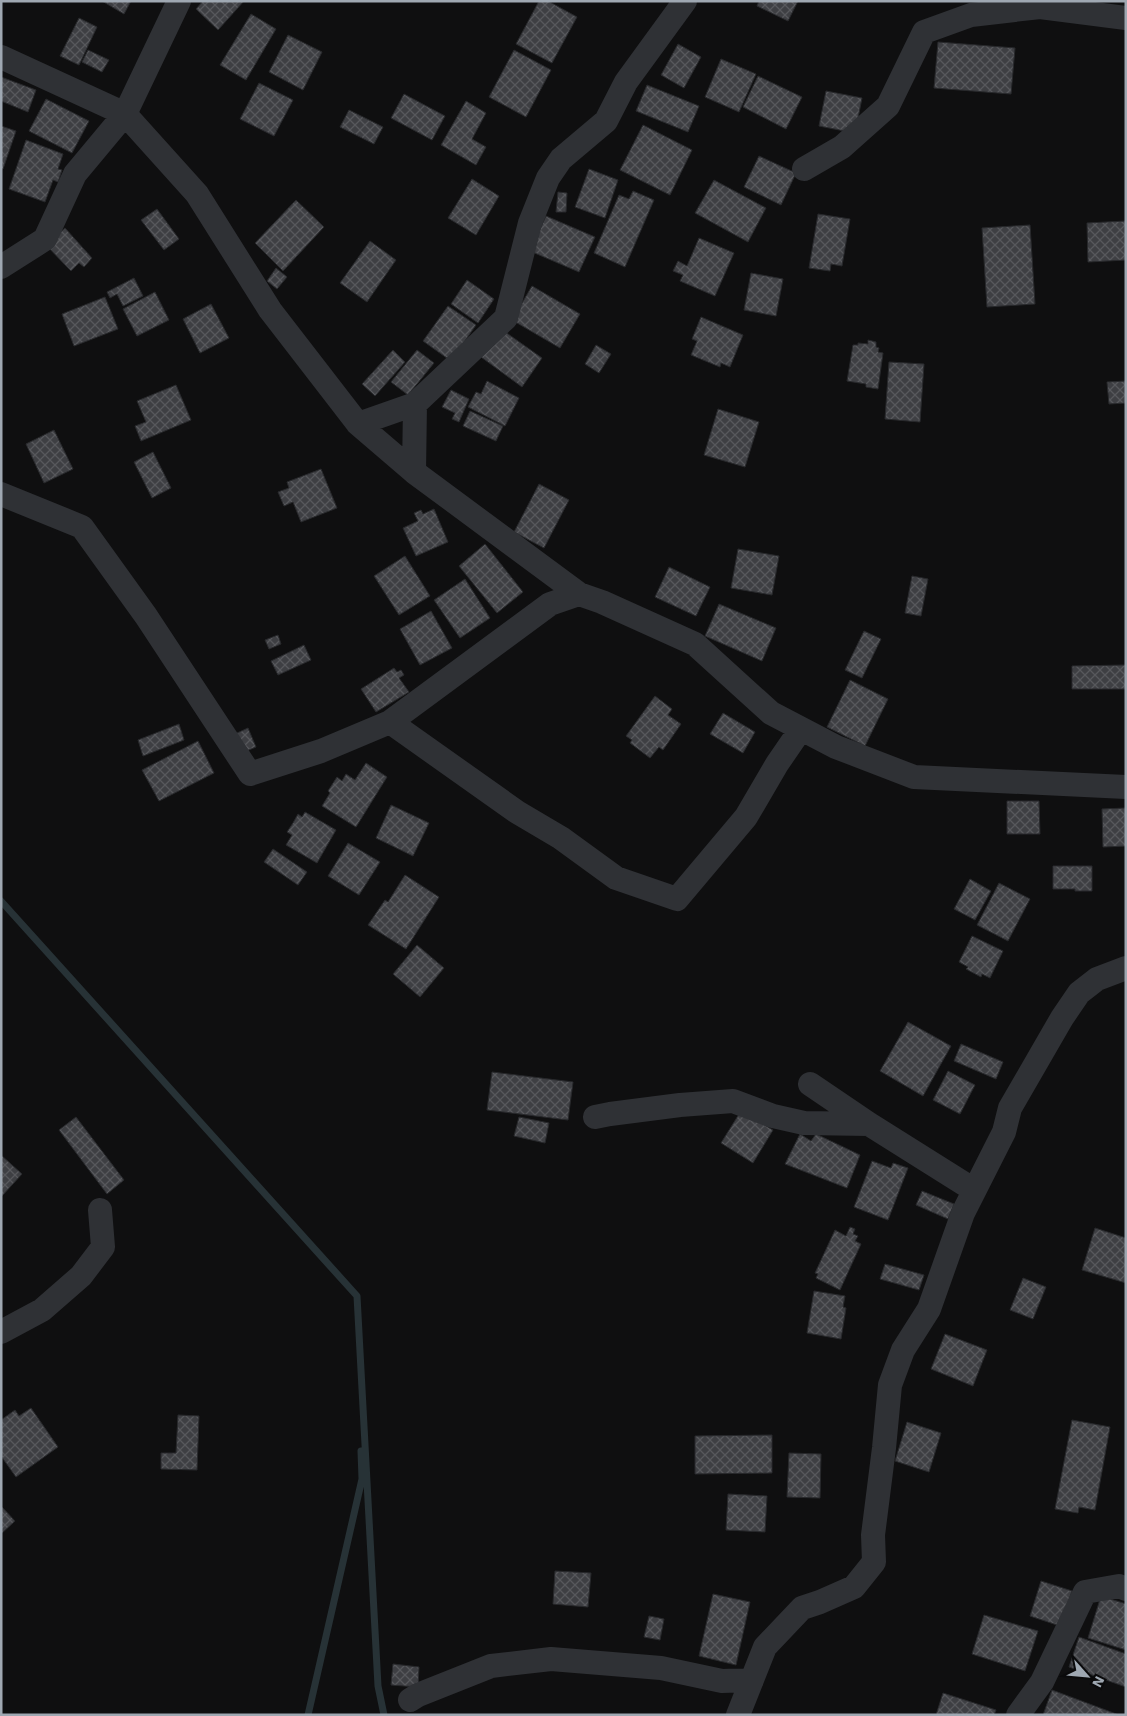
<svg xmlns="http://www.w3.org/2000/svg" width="1127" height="1716" viewBox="0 0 1127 1716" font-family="'Work Sans',sans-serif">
  <defs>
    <pattern id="building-cross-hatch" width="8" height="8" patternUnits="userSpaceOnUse" patternTransform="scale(1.25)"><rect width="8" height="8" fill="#3e3f43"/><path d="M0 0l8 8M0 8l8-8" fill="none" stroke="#57585c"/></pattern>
  </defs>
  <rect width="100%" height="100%" fill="#0f0f10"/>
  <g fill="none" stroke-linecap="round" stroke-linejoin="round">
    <path stroke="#273236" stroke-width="7" d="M 1,901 L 357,1296 L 378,1686 L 384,1715
      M 308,1715 L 362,1479 L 361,1451"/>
  </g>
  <path fill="url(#building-cross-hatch)" stroke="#28292c" d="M 102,1 L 131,1 L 124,14 Z
    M 203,1 L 244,1 L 218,30 L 196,9 Z
    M 539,1 L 548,1 L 577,17 L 552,63 L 516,44 Z
    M 759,1 L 798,1 L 788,21 L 757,6 Z
    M 251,14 L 276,29 L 246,80 L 220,65 Z
    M 79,18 L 97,27 L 79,65 L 60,56 Z
    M 288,35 L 322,52 L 303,90 L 269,72 Z
    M 938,42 L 1015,48 L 1011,94 L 934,88 Z
    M 678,44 L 701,57 L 684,88 L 661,75 Z
    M 88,50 L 109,60 L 102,72 L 82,62 Z
    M 514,50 L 551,70 L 526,117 L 489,97 Z
    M 721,59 L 756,74 L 739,112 L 705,97 Z
    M 758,76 L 802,97 L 786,129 L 743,107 Z
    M 1,77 L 36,90 L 28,112 L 1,101 Z
    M 259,83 L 293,100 L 274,136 L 240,119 Z
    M 647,85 L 699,106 L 688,132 L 636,111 Z
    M 826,91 L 862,98 L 855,133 L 819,126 Z
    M 404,94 L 445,116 L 432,140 L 391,118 Z
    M 46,99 L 89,121 L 72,153 L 29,131 Z
    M 466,101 L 486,113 L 472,139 L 486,147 L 476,165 L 441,145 Z
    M 349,110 L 383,127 L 374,144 L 340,127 Z
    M 643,125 L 692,150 L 670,195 L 620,170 Z
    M 1,126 L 16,131 L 3,169 L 1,168 Z
    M 26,140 L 63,154 L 58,169 L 62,170 L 58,182 L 53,180 L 45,202 L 9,189 Z
    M 759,156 L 796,173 L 781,205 L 744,187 Z
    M 589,169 L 618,180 L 605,218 L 575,207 Z
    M 472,179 L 499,196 L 476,235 L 448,218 Z
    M 714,180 L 766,208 L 748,242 L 695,213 Z
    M 633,191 L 654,200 L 625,267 L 594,253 L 619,195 L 629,199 Z
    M 558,192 L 567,193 L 566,212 L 556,212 Z
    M 296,200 L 324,227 L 283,271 L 255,243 Z
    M 157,209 L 179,239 L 164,250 L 141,220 Z
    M 818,214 L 850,219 L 842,266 L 831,264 L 830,271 L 809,268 Z
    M 546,216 L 595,237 L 579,272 L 530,251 Z
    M 1126,221 L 1126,260 L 1088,262 L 1087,223 Z
    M 1030,225 L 1035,304 L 987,307 L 982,228 Z
    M 65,228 L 92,258 L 84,267 L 79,263 L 71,271 L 46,245 Z
    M 699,238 L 734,253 L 715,296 L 680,281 L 683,275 L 673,271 L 678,261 L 687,266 Z
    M 370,241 L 396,260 L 367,302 L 340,283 Z
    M 276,268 L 287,277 L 277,289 L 267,281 Z
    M 751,273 L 783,279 L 776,316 L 744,310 Z
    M 134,278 L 143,296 L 123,306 L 117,294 L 110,298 L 107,292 Z
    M 467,280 L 494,299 L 478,323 L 451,304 Z
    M 532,286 L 580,314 L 560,348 L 512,320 Z
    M 155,292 L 169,320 L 137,336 L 123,309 Z
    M 105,297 L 118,329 L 74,346 L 62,314 Z
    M 211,304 L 229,338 L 200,353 L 183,319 Z
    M 448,306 L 476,325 L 451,361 L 423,341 Z
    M 701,317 L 743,335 L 730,367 L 721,363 L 720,367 L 691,355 L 697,341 L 692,339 Z
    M 501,329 L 542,358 L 522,387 L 481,357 Z
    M 868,340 L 876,342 L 876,347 L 879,348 L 878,352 L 883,353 L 878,389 L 866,387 L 866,384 L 847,381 L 853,345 L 858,345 L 858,343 L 868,344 Z
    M 596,345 L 611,354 L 599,373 L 585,364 Z
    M 393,350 L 405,362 L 375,396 L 362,384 Z
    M 417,350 L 434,363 L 408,395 L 391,382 Z
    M 889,362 L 924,364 L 920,422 L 885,419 Z
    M 487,381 L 519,398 L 505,426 L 468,407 L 476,392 L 481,394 Z
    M 1126,381 L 1126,403 L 1109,404 L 1107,382 Z
    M 176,385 L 191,420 L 141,441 L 135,426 L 146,422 L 137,401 Z
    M 451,390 L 469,399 L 459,422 L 452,419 L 455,413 L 442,407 Z
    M 718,409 L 759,422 L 745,467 L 704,455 Z
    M 470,411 L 503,426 L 496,441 L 463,426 Z
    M 54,430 L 73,469 L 44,483 L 26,444 Z
    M 153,452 L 171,488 L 152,498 L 134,462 Z
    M 321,469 L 337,508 L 301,522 L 293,502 L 284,506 L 278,492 L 289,488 L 287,482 Z
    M 539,484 L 569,500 L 544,548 L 514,532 Z
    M 434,509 L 448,542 L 416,556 L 403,528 L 418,521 L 414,513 L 421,510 L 423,514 Z
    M 485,544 L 523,592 L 497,613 L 459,566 Z
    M 738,549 L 779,556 L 772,595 L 731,588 Z
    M 405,556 L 430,596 L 399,615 L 374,576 Z
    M 669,567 L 710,587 L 696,616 L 655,597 Z
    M 912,576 L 928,579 L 921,616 L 905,613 Z
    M 465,579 L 490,618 L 460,638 L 434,600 Z
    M 719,604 L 776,628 L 762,661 L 705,636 Z
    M 431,611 L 452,648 L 420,665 L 400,629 Z
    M 864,631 L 881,639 L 862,678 L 845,670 Z
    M 278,635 L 281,644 L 269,649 L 265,640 Z
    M 304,645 L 311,660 L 278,675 L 271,661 Z
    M 1126,665 L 1126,689 L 1072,689 L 1072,666 Z
    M 394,668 L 397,672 L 401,670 L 404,675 L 399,678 L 409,692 L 376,712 L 361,689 Z
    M 850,680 L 888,699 L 865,746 L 827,727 Z
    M 655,696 L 672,709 L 668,715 L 681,724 L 663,750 L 659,747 L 650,758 L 630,743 L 632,740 L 626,736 Z
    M 723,713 L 755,732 L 743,753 L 710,734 Z
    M 179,724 L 184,740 L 143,756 L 138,740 Z
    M 248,728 L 256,747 L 244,752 L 235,734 Z
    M 198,741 L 214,773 L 159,801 L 142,770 Z
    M 366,763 L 387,777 L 356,827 L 322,806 L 330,793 L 328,791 L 337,777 L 342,781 L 346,774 L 355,780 Z
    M 1007,801 L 1039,801 L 1040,834 L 1007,834 Z
    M 391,805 L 429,823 L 413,856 L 376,838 Z
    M 1126,808 L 1126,846 L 1103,847 L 1102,809 Z
    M 305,812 L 336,830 L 317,863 L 286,845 L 292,835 L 287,832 L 293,823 L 298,814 L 302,817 Z
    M 348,843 L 380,862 L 359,895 L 328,876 Z
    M 273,849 L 307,872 L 298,885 L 264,862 Z
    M 1053,866 L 1092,866 L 1092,891 L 1075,891 L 1075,889 L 1053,889 Z
    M 405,875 L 439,897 L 406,949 L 368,925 L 385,900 L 388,902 Z
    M 970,879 L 991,891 L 975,920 L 954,909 Z
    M 999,883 L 1030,899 L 1008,941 L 977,925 Z
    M 972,936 L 1003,951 L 990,978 L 982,974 L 981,977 L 966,969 L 968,967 L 959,962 Z
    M 417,945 L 444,968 L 420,997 L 393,974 Z
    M 908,1022 L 951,1046 L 923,1096 L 880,1071 Z
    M 961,1044 L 1003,1062 L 996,1079 L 954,1061 Z
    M 948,1071 L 975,1085 L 960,1114 L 933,1100 Z
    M 492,1072 L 573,1082 L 568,1120 L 487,1110 Z
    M 741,1111 L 773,1130 L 753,1163 L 721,1143 Z
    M 76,1117 L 124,1180 L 107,1194 L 59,1130 Z
    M 519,1117 L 549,1123 L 545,1143 L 514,1136 Z
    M 800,1134 L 811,1141 L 816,1134 L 860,1155 L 847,1188 L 785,1164 Z
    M 1,1155 L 22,1174 L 1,1197 Z
    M 872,1161 L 891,1168 L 893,1163 L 908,1168 L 888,1220 L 854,1207 Z
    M 922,1191 L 954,1204 L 948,1219 L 916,1205 Z
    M 850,1227 L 855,1229 L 853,1234 L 858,1236 L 855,1241 L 861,1244 L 840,1290 L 816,1278 L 818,1274 L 815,1273 L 835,1230 L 846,1236 Z
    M 1095,1228 L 1126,1238 L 1126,1283 L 1082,1270 Z
    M 885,1264 L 924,1275 L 919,1290 L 880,1279 Z
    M 1023,1278 L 1046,1287 L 1033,1319 L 1010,1310 Z
    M 814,1291 L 845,1296 L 843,1307 L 846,1308 L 841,1339 L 807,1333 Z
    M 945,1334 L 987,1350 L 973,1386 L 931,1369 Z
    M 31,1408 L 58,1447 L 16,1477 L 1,1456 L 1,1420 L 15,1410 L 19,1416 Z
    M 178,1415 L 199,1416 L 197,1470 L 161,1469 L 161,1453 L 176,1453 Z
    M 1072,1420 L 1110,1427 L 1095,1510 L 1079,1507 L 1078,1513 L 1055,1509 Z
    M 907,1422 L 941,1433 L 929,1472 L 895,1461 Z
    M 772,1435 L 772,1473 L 695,1474 L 695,1436 Z
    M 789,1453 L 821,1454 L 820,1498 L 787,1497 Z
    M 728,1494 L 767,1496 L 765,1532 L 726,1530 Z
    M 1,1506 L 15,1521 L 1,1534 Z
    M 555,1571 L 591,1573 L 588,1607 L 553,1604 Z
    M 1041,1581 L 1072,1591 L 1060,1626 L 1030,1616 Z
    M 713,1594 L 750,1602 L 736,1665 L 699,1656 Z
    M 1101,1596 L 1126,1604 L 1126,1650 L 1088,1638 Z
    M 984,1615 L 1038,1631 L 1025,1671 L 972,1654 Z
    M 649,1616 L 664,1619 L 660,1640 L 644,1637 Z
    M 1079,1637 L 1126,1654 L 1126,1687 L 1069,1667 Z
    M 393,1664 L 419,1667 L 418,1687 L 391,1685 Z
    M 1052,1690 L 1119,1715 L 1043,1715 Z
    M 943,1693 L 996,1710 L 994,1715 L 936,1715 Z"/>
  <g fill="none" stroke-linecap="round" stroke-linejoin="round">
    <path stroke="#2f3135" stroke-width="24" d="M 1,57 L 125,114 L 197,194 L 270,310 L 358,424 L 415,404 L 506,318 L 530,223 L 548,178 L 561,159 L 606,121 L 626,82 L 685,1
      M 804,169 L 842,147 L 888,106 L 924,32 L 971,15 L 1040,7 L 1126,18
      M 1,267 L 45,239 L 75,174 L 125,114 L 179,1
      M 358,424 L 414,472 L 579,594
      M 414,472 L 415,404
      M 1,494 L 82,527 L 146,616 L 250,774 L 321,751 L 390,722 L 550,604 L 579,594 L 602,602 L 695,644 L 771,713 L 836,747 L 914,777 L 1126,787
      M 390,722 L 517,812 L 561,838 L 616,878 L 677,899 L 746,817 L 777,764 L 801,729
      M 810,1084 L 869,1124 L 974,1190
      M 595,1117 L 610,1114 L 680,1105 L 733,1101 L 773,1116 L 804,1123 L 869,1124
      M 1,1332 L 42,1310 L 81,1276 L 103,1247 L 100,1210
      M 410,1700 L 418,1695 L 491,1666 L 551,1659 L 661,1668 L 722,1681 L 752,1680
      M 738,1715 L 765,1647 L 802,1608 L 820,1602 L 854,1587 L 874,1562 L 873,1535 L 884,1448 L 890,1385 L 903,1350 L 929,1309 L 963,1213 L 1004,1132 L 1010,1108 L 1062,1018 L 1079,993 L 1097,979 L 1126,968
      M 1018,1715 L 1042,1682 L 1085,1592 L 1119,1586 L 1126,1589"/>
  </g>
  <rect width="1127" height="1716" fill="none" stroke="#9fa8b2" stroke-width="5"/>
  <g transform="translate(1087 1676) rotate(117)" stroke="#0a0a0b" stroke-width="4" paint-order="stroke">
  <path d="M0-4L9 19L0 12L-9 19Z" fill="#9fa8b2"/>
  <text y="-8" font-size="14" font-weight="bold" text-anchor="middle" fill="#9fa8b2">N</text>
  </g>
</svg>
